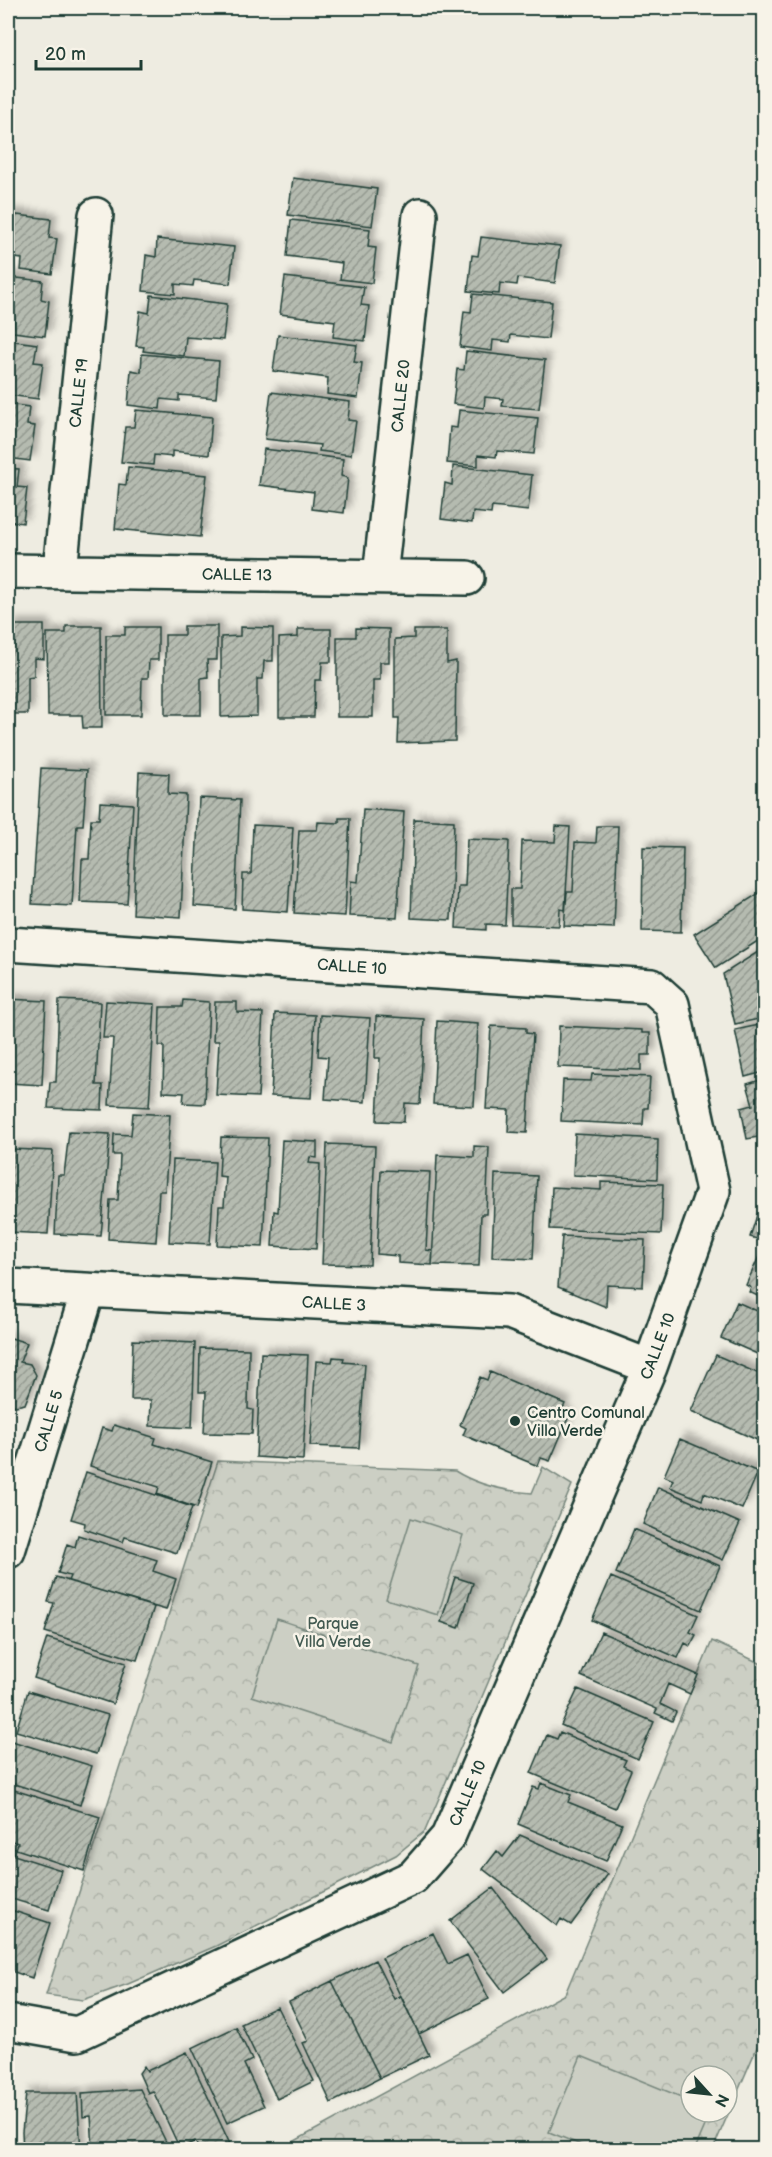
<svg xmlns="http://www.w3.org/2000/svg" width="772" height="2157" viewBox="0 0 772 2157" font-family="'Balsamiq Sans',sans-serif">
  <defs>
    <pattern id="park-crowns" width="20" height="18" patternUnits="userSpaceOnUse" patternTransform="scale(1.5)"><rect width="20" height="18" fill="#cccfc4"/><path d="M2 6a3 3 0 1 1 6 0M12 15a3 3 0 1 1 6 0" fill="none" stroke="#afb3a9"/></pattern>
    <pattern id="building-hatch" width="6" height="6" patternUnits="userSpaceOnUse" patternTransform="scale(1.5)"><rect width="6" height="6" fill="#b5bbb0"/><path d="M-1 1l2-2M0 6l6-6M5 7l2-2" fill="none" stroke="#939990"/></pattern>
    <filter id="shadow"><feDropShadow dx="5.5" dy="-5.5" stdDeviation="3" flood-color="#0004"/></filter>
  </defs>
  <rect width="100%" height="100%" fill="#eeece1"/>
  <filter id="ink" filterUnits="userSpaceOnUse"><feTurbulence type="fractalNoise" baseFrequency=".0167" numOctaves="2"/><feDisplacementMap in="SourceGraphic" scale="12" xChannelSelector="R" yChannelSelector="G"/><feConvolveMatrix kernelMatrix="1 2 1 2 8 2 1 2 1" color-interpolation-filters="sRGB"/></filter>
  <g filter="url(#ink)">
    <path fill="url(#park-crowns)" stroke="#76867c" stroke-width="1.5" fill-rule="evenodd" d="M 218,1461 L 455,1471 C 477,1485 505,1491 532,1493 L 543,1467 L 572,1485 L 425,1831 L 396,1855 L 216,1946 L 128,1984 L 83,2000 L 46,1995 Z
      M 712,1641 L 764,1665 L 764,2031 L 713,2149 L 309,2150 L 293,2142 L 565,1994 ZM 691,2076 L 727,2076 L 727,2112 L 691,2112 Z"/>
    <path fill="#cccfc4" stroke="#76867c" stroke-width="1.5" d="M 411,1518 L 463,1535 L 438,1615 L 386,1599 Z
      M 277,1619 L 419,1666 L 393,1742 L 252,1696 Z
      M 581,2056 L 691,2101 L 691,2112 L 711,2112 L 695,2149 L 591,2149 L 549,2132 Z"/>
    <path fill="url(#building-hatch)" stroke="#1f3d34" stroke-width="1.5" filter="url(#shadow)" d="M 293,178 L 377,189 L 372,226 L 288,215 Z
      M 8,214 L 51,219 L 49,238 L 57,239 L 52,274 L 21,270 L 22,259 L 8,257 Z
      M 291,220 L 370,229 L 368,247 L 376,248 L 372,283 L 340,279 L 342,263 L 287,256 Z
      M 481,237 L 560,246 L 555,283 L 518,278 L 517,285 L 500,283 L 499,294 L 468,291 L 472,255 L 478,256 Z
      M 157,239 L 234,247 L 230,284 L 194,280 L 193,286 L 175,284 L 175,294 L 143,291 L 146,255 L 156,257 Z
      M 8,277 L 43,281 L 41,299 L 49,301 L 45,336 L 13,332 L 14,321 L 8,321 Z
      M 285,277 L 364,287 L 361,305 L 369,306 L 365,341 L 333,337 L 335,321 L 280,314 Z
      M 473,294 L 552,302 L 548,339 L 511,335 L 510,342 L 493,340 L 492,351 L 460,347 L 464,311 L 471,312 Z
      M 151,295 L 227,304 L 223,340 L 186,337 L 184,356 L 143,351 L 144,347 L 136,346 L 140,311 L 149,313 Z
      M 278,335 L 357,345 L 354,362 L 362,363 L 358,398 L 327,394 L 328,378 L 273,371 Z
      M 8,340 L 37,344 L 34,362 L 43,363 L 38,399 L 8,395 Z
      M 466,351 L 545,360 L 539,409 L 502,406 L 503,399 L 485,397 L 484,408 L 453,404 L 457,369 L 464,370 Z
      M 142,354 L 219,361 L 216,398 L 179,395 L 179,401 L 161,399 L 160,409 L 128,405 L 131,370 L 141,372 Z
      M 271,392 L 350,402 L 348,420 L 356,421 L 351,455 L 319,451 L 320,445 L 265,439 Z
      M 8,404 L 29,407 L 27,425 L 35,426 L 30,461 L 8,458 Z
      M 136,410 L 212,417 L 209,455 L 172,451 L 172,457 L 154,455 L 153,465 L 121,462 L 125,427 L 134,427 Z
      M 459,410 L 538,418 L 534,454 L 497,451 L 496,457 L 478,455 L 478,466 L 447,463 L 450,427 L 457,428 Z
      M 264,449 L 343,459 L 341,476 L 348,478 L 344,513 L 312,509 L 314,492 L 259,485 Z
      M 453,466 L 532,475 L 528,511 L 492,507 L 491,514 L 473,512 L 472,523 L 441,519 L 445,483 L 452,485 Z
      M 128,467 L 207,475 L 200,537 L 115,529 L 119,484 L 126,485 Z
      M 8,468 L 19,469 L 17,487 L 27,488 L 23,523 L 8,521 Z
      M 11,625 L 44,625 L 44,659 L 34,658 L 34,676 L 28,677 L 28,714 L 8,714 L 8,634 L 10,634 Z
      M 66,626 L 101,626 L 102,728 L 83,728 L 82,715 L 48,715 L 47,633 L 66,633 Z
      M 184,626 L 217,626 L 217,660 L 207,660 L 208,677 L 201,678 L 201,715 L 165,715 L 165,635 L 184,635 Z
      M 125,627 L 158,627 L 158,660 L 149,660 L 148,678 L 142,678 L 141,715 L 106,715 L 106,635 L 125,635 Z
      M 240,627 L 273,628 L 273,661 L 264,661 L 263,679 L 257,679 L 257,716 L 221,717 L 221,637 L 240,636 Z
      M 356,628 L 389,629 L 389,662 L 380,662 L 380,680 L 373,680 L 373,717 L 337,717 L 337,637 L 356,637 Z
      M 298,629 L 331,629 L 331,662 L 322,662 L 321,680 L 315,680 L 314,717 L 279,717 L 279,638 L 298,637 Z
      M 414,630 L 447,630 L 447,663 L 456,661 L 455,741 L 398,743 L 399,718 L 395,718 L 395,639 L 414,638 Z
      M 41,768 L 87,770 L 83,825 L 77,825 L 72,906 L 32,904 Z
      M 139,772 L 169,774 L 168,794 L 186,795 L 181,917 L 133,914 Z
      M 199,798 L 240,800 L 235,909 L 194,906 Z
      M 100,802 L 133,804 L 127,904 L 80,902 L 82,859 L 89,859 L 91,819 L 99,819 Z
      M 363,809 L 404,812 L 397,918 L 349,916 L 351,881 L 358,882 Z
      M 339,818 L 350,818 L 345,916 L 294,913 L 299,830 L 317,830 L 318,822 L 339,823 Z
      M 414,819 L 454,821 L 451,920 L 411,918 Z
      M 253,825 L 293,827 L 288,912 L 242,909 L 243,874 L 251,874 Z
      M 556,826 L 570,827 L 565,910 L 560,909 L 559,926 L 511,924 L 511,889 L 520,889 L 522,841 L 555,842 Z
      M 597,826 L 618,826 L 614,928 L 564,926 L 567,892 L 573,892 L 575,842 L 596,843 Z
      M 467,839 L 509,841 L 505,925 L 486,924 L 486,930 L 456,928 L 458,886 L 465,886 Z
      M 643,847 L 683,848 L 681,932 L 642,931 Z
      M 764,890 L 764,937 L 716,968 L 694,934 Z
      M 761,950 L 764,962 L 764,1018 L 735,1024 L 723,974 Z
      M 8,999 L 46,1001 L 42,1085 L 8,1083 Z
      M 59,1000 L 100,1002 L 96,1085 L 103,1085 L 102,1110 L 48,1108 L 50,1082 L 56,1082 Z
      M 183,1000 L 209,1002 L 205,1104 L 183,1103 L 184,1093 L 163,1092 L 164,1046 L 159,1046 L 160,1007 L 182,1007 Z
      M 106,1001 L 155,1004 L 149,1107 L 109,1105 L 113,1038 L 103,1038 Z
      M 215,1002 L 237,1002 L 237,1012 L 263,1013 L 258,1097 L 216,1095 L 219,1041 L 213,1041 Z
      M 275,1013 L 315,1015 L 311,1098 L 271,1096 Z
      M 320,1015 L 370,1018 L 365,1102 L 325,1099 L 328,1057 L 318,1056 Z
      M 376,1016 L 424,1019 L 420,1104 L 405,1103 L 404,1122 L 377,1121 L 380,1058 L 375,1058 Z
      M 437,1021 L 478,1024 L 474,1106 L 433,1104 Z
      M 764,1024 L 764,1072 L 745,1077 L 735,1030 Z
      M 491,1026 L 526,1028 L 526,1033 L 533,1034 L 527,1133 L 508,1132 L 509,1110 L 486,1109 Z
      M 559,1026 L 642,1030 L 642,1033 L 650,1033 L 650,1055 L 641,1055 L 641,1070 L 558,1067 Z
      M 592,1074 L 650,1077 L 648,1108 L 644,1108 L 643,1125 L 561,1121 L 563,1080 L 591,1081 Z
      M 764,1079 L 764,1136 L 747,1139 L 741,1108 L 753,1105 L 747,1084 Z
      M 133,1113 L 170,1115 L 165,1191 L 159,1191 L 156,1242 L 108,1239 L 110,1200 L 118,1200 L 120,1155 L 113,1155 L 114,1134 L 131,1135 Z
      M 69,1132 L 110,1134 L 101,1236 L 55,1234 L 58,1175 L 64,1175 Z
      M 575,1134 L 658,1139 L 657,1179 L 573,1175 Z
      M 221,1137 L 268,1138 L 263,1247 L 217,1245 L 219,1206 L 224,1206 L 226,1177 L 219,1176 Z
      M 282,1140 L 317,1142 L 317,1158 L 310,1157 L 309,1163 L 320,1164 L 316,1249 L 272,1246 L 274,1211 L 278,1212 Z
      M 327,1144 L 375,1146 L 370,1265 L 322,1264 Z
      M 474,1146 L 489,1147 L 486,1214 L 481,1214 L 479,1266 L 432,1265 L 437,1155 L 474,1157 Z
      M 12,1149 L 53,1151 L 48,1234 L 8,1232 L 8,1174 L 10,1175 Z
      M 173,1160 L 215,1162 L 210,1244 L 169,1242 Z
      M 381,1170 L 430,1172 L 426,1250 L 433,1251 L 432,1265 L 398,1263 L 398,1256 L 377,1254 Z
      M 495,1174 L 537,1176 L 533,1259 L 492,1257 Z
      M 601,1182 L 663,1184 L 661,1234 L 550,1229 L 552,1187 L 601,1190 Z
      M 758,1212 L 764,1214 L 764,1241 L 750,1237 Z
      M 562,1236 L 645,1240 L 643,1287 L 607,1285 L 606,1307 L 558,1287 Z
      M 761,1252 L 764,1254 L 764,1299 L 749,1292 L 751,1288 L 746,1285 Z
      M 737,1302 L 764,1314 L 764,1357 L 721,1338 Z
      M 8,1337 L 27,1343 L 20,1362 L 30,1364 L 36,1375 L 25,1404 L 16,1406 L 8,1403 Z
      M 133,1340 L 195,1343 L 192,1428 L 150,1426 L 151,1400 L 131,1400 Z
      M 200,1348 L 249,1349 L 248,1409 L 253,1410 L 252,1434 L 204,1433 L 206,1392 L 199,1392 Z
      M 261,1353 L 308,1355 L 303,1460 L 256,1457 Z
      M 716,1355 L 764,1376 L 764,1443 L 691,1411 Z
      M 333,1357 L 344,1358 L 343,1362 L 365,1364 L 359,1448 L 310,1446 L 316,1361 L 332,1362 Z
      M 490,1372 L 565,1404 L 561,1413 L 569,1416 L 550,1461 L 541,1458 L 538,1466 L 463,1435 L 466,1428 L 460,1425 L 480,1377 L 487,1380 Z
      M 114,1425 L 156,1438 L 154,1444 L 212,1462 L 197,1508 L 157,1494 L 159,1487 L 90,1466 L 102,1428 L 112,1431 Z
      M 680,1439 L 758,1472 L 742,1509 L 704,1493 L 702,1500 L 670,1487 L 673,1480 L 664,1476 Z
      M 86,1472 L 192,1507 L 177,1553 L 125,1537 L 123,1542 L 84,1529 L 85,1523 L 71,1519 Z
      M 658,1487 L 740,1523 L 723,1560 L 643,1524 Z
      M 634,1529 L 720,1566 L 701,1610 L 616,1573 Z
      M 78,1535 L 157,1560 L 153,1571 L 176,1579 L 166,1610 L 68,1581 L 70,1576 L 58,1573 L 67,1544 L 75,1547 Z
      M 56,1577 L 154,1607 L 137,1660 L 45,1632 L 54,1603 L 48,1602 Z
      M 455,1577 L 473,1583 L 459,1628 L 441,1622 Z
      M 611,1577 L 698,1615 L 690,1632 L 696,1635 L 690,1646 L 685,1643 L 678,1658 L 592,1620 Z
      M 601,1632 L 698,1675 L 690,1694 L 668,1684 L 660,1704 L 676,1712 L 672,1721 L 655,1713 L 657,1709 L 581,1676 Z
      M 47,1638 L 126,1663 L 113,1704 L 34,1678 Z
      M 578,1689 L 654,1722 L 638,1759 L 561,1725 Z
      M 28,1691 L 108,1715 L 96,1754 L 16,1731 Z
      M 560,1732 L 626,1760 L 623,1766 L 631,1770 L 615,1808 L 531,1773 L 547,1735 L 557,1739 Z
      M 12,1741 L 92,1766 L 80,1805 L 8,1782 L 8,1755 Z
      M 541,1783 L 571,1795 L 568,1802 L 622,1824 L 606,1861 L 518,1824 L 533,1787 L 539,1789 Z
      M 8,1788 L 100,1817 L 84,1871 L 16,1849 L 18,1843 L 8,1840 Z
      M 520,1835 L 608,1874 L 571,1925 L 561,1919 L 557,1926 L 483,1869 L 497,1851 L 503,1857 Z
      M 8,1845 L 16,1848 L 14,1855 L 61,1870 L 49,1910 L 8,1898 Z
      M 493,1888 L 547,1959 L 504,1992 L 450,1921 Z
      M 8,1909 L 50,1923 L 32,1978 L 8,1970 Z
      M 433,1933 L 448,1964 L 467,1955 L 489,1999 L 419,2034 L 382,1958 Z
      M 375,1960 L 394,1999 L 401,1996 L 429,2055 L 380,2078 L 332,1981 Z
      M 332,1981 L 380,2078 L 331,2103 L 303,2043 L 308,2041 L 289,2002 Z
      M 277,2007 L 314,2081 L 277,2099 L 241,2024 Z
      M 236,2027 L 252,2060 L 244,2064 L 264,2106 L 227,2123 L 192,2048 Z
      M 187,2052 L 230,2144 L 218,2150 L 199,2150 L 195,2141 L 180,2149 L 153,2091 L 148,2093 L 139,2073 L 144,2066 L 147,2071 Z
      M 140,2089 L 169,2148 L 93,2150 L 91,2116 L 83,2117 L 82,2093 Z
      M 26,2093 L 77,2093 L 81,2150 L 23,2150 L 22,2132 Z"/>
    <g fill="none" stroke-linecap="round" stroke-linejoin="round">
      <defs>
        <path id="minor" d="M 8,571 L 467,578
          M 60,571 L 96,215
          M 380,576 L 420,215
          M 8,944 L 652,986 L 672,1004 L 713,1191 L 650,1367 L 448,1837 L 413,1877 L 77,2034 L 8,2022
          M 8,1286 L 509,1312 L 650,1367
          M 8,1551 L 88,1291"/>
      </defs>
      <use href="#minor" stroke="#1f3d34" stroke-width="38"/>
      <path stroke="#1f3d34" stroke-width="4" stroke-dasharray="6 4.5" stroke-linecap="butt" d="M 746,8 L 764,15"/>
      <use href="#minor" stroke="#f7f3e8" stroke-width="33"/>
    </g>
  </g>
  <circle fill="#1f3d34" stroke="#f7f3e8" stroke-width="2" cx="515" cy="1421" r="6"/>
  <g text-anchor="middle" stroke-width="5" stroke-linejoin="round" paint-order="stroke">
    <g font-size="16" fill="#1f3d34" stroke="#f7f3e8">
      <text transform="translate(78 393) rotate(-84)" y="6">CALLE 19</text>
      <text transform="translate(400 396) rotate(-84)" y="6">CALLE 20</text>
      <text transform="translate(237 574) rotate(1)" y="6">CALLE 13</text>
      <text transform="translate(352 966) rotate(4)" y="6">CALLE 10</text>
      <text transform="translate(334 1303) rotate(3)" y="6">CALLE 3</text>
      <text transform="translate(657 1346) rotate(-69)" y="6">CALLE 10</text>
      <text transform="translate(48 1421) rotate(-73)" y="6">CALLE 5</text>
      <text transform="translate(467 1793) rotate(-67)" y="6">CALLE 10</text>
    </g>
    <g font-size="16" fill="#1f3d34" stroke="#f7f3e8" text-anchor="start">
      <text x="527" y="1418">Centro Comunal<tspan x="527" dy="18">Villa Verde</tspan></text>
    </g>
    <g font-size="16" fill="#425a51" stroke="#f7f3e8">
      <text x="333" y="1629">Parque<tspan x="333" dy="18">Villa Verde</tspan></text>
    </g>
  </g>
  <rect width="772" height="2157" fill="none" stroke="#f7f3e8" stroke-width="30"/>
  <rect x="15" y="15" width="742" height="2127" fill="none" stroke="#1f3d34" stroke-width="2" filter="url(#ink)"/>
  <g transform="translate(709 2094) rotate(117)"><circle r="28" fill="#f7f3e8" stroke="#a1aaa0" stroke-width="1.5"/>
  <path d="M0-4.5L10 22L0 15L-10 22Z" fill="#1f3d34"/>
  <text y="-9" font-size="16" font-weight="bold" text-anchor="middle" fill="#1f3d34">N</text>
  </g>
  <path d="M36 60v9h105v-9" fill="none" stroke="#1f3d34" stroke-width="3"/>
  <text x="45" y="60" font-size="18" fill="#1f3d34" stroke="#f7f3e8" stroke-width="4.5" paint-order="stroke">20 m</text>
</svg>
